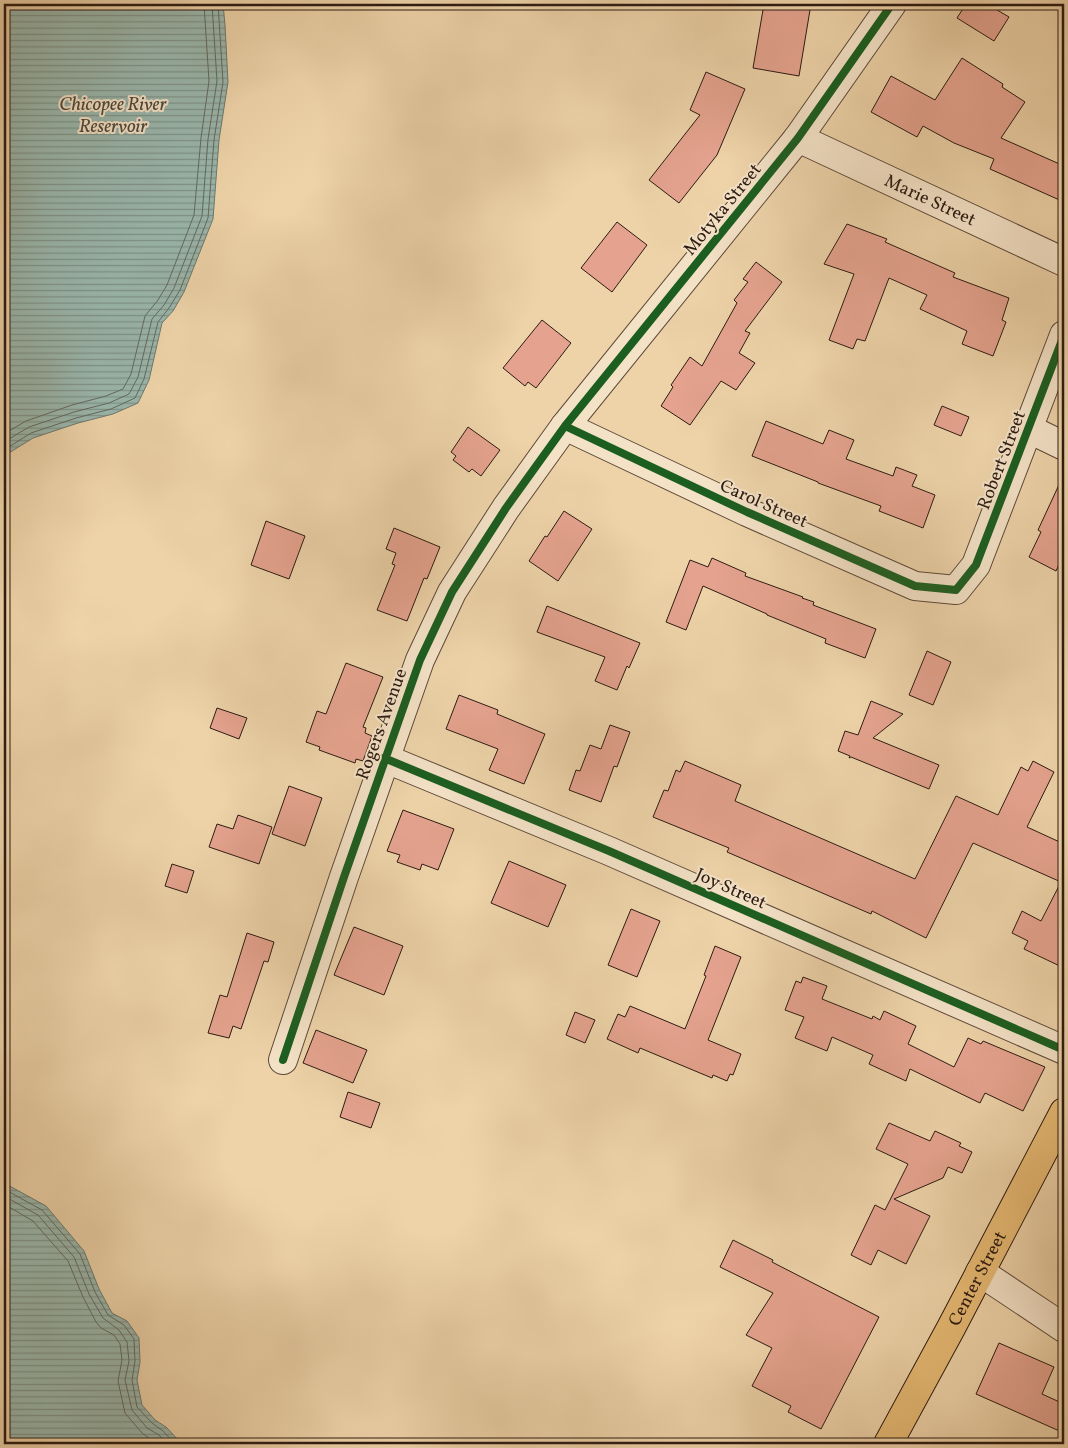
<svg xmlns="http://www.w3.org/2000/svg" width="1068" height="1448" viewBox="0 0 1068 1448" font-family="Vollkorn,serif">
  <defs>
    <pattern id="water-rules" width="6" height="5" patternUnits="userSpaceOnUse" patternTransform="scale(1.25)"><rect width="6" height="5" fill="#9ab7ad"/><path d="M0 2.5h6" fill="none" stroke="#7e948b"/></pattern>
  </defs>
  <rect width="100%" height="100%" fill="#eed3a9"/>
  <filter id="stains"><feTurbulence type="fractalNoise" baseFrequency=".004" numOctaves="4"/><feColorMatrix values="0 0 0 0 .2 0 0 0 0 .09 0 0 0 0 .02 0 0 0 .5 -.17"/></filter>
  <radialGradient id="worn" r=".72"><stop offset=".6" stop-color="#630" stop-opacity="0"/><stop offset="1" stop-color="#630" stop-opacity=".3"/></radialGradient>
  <path fill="url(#water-rules)" stroke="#6e796f" d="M 4,4 L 223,4 L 225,25 L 228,82 L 219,140 L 213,219 L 184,292 L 173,311 L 162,323 L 149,380 L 138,403 L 113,414 L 78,423 L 33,438 L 4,456 Z
    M 4,1183 L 46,1206 L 84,1251 L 99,1289 L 112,1313 L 127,1321 L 139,1338 L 140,1362 L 137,1380 L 142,1405 L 155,1420 L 166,1427 L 182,1444 L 4,1444 Z"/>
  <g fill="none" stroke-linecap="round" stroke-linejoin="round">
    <path stroke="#636960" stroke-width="1" d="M 4,434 L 26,421 L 72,405 L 106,396 L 123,389 L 131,374 L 145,316 L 158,300 L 167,285 L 194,215 L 201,138 L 209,81 L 204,4
      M 4,442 L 29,427 L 74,412 L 109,403 L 129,394 L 138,377 L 152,319 L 164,305 L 174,288 L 202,216 L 208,139 L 217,81 L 212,4
      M 4,450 L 31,433 L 76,418 L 111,409 L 135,398 L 144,379 L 158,322 L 169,308 L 180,290 L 208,218 L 214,140 L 223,82 L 218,4
      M 4,1189 L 42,1210 L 80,1254 L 95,1292 L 108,1315 L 124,1325 L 134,1339 L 135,1361 L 132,1380 L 137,1407 L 152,1423 L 163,1431 L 175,1444
      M 4,1196 L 38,1215 L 74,1257 L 89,1294 L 103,1318 L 119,1330 L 127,1342 L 129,1361 L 125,1380 L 132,1410 L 147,1428 L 159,1435 L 167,1444
      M 4,1204 L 33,1221 L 68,1261 L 83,1297 L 96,1322 L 101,1328 L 114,1335 L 120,1344 L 122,1360 L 118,1381 L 125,1413 L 142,1433 L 157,1444"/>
  </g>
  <path fill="#e5a38f" stroke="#2c1b12" d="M 764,4 L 811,4 L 799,76 L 753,68 Z
    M 966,4 L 987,4 L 1009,17 L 994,41 L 957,18 Z
    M 962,58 L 1003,84 L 1002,87 L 1025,102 L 1001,138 L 1064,166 L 1064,202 L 990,169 L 994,159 L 954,143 L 923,126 L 917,137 L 871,112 L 891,76 L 935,100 Z
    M 706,72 L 745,89 L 717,155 L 679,203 L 649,180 L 700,115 L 690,110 Z
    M 617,222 L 647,245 L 612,292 L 581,268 Z
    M 847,224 L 887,239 L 885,242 L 955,273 L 953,277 L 1009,298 L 1002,320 L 1006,322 L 993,356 L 962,344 L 967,331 L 920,309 L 927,295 L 889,278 L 865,341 L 857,339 L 853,349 L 829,340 L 854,274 L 824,264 Z
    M 756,262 L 782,282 L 745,331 L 750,333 L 739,353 L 755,363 L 736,390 L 721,381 L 690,425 L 661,406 L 673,387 L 671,385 L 690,357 L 702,366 L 737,303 L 734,300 L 748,282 L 743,279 Z
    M 542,320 L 571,343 L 536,388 L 528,382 L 525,386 L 503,368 Z
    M 942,406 L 969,417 L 961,436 L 934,425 Z
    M 766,421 L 823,444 L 829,430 L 854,440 L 846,459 L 893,476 L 896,467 L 917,475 L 912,486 L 935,495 L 923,528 L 879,511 L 881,506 L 818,483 L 818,482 L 752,456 Z
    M 468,427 L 500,450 L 481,476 L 472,469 L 469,472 L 453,460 L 456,456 L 451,452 Z
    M 1064,474 L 1064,554 L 1056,571 L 1029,557 L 1041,532 L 1038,530 Z
    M 564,511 L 592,529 L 558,581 L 529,561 L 545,536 L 547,537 Z
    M 266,521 L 305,536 L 289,579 L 251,565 Z
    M 394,528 L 440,547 L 427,579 L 424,578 L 407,621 L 377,610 L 395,565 L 392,564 L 396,553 L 386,549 Z
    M 712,558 L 746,573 L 745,576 L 803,597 L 802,598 L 814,602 L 813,605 L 876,629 L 865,658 L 825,643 L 826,639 L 767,615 L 767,614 L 703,586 L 686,630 L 666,622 L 690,560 L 708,567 Z
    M 547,606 L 640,643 L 629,668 L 627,666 L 617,690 L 595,681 L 605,657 L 537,632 Z
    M 927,651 L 951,662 L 933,705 L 909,695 Z
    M 346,663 L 383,677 L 363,727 L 366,728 L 365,733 L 372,736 L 363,761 L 356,759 L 355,763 L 319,750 L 320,747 L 306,742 L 317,711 L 326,714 Z
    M 459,695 L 498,710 L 497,714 L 545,734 L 524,784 L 489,770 L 498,749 L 446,729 Z
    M 871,701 L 903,714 L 873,738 L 939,765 L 929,789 L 851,757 L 849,758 L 850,756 L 838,751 L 845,731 L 858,735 Z
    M 217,708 L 247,718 L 239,739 L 210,728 Z
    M 610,725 L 630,732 L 617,767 L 614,766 L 601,802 L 569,790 L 576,770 L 580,771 L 590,745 L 601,749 Z
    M 685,761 L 741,785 L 735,801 L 915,879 L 956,796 L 998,815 L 1021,767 L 1028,771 L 1033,761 L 1054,772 L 1027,827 L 1064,844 L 1064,968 L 1024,949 L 1028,941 L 1012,933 L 1022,911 L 1041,921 L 1061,882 L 973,843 L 926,938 L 872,911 L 871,914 L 727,852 L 729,848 L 653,817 L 664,790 L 668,791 L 676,770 L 680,772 Z
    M 289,786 L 322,798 L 305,846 L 272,834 Z
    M 403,810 L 454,829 L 438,870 L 422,864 L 420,870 L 397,862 L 400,855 L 387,851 Z
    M 238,815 L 272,827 L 259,864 L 209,847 L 217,824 L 233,829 Z
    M 509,861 L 566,885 L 548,927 L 491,903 Z
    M 172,864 L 194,871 L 187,893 L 165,886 Z
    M 631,909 L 660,921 L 637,977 L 608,965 Z
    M 354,927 L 403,946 L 384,995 L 334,975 Z
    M 247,933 L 274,942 L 268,962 L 264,961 L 241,1029 L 233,1026 L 229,1038 L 208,1033 L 220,995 L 227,997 Z
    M 715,946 L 741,957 L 708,1040 L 741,1054 L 733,1075 L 730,1074 L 727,1081 L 713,1075 L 712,1078 L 640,1048 L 638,1053 L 607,1039 L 618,1014 L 625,1017 L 630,1006 L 685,1029 L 706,976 L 704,975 Z
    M 803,977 L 827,986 L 822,999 L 872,1019 L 873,1016 L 880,1020 L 884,1011 L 916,1026 L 908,1044 L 954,1067 L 968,1038 L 981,1044 L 983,1041 L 1045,1067 L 1023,1111 L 985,1093 L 980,1103 L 910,1069 L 906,1081 L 869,1064 L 873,1055 L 832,1037 L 827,1051 L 795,1038 L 804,1017 L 785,1010 L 796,981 L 801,983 Z
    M 575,1012 L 595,1020 L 585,1043 L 566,1035 Z
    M 316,1030 L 367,1050 L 353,1083 L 303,1063 Z
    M 348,1092 L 380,1103 L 371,1128 L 340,1117 Z
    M 889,1123 L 930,1141 L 935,1131 L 961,1143 L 959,1146 L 972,1152 L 962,1173 L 948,1167 L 943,1178 L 894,1199 L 930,1216 L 906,1264 L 878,1250 L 871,1265 L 851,1255 L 875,1205 L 885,1210 L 908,1164 L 876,1149 Z
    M 733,1240 L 773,1260 L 772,1262 L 879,1317 L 821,1429 L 788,1412 L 791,1406 L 752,1386 L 772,1348 L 746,1335 L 773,1293 L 720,1267 Z
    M 999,1343 L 1054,1367 L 1042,1394 L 1064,1404 L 1064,1433 L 976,1394 Z"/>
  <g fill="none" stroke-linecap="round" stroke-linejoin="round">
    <defs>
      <g id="minor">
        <path id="s1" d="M 798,138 L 1064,262"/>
        <path d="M 565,426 L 747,512 L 915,586 L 956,590 L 976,565 L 1064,335"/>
        <path d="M 1029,429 L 1064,446"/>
        <path d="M 384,758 L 609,851 L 1064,1050"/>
        <path d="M 283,1060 L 344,877 L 420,660 L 452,592 L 506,508 L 565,426 L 798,138 L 892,4"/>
        <path d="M 980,1272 L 1064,1328"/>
      </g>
      <g id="primary">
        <path id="s2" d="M 888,1444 L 951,1328 L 1064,1112"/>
      </g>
    </defs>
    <use href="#minor" stroke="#5c4938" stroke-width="30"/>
    <use href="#primary" stroke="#2c1b12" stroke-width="30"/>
    <use href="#minor" stroke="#f4e2c7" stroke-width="28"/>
    <use href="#primary" stroke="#e7ba74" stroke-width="28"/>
    <defs>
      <path id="cycleway" d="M 565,426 L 747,512 L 915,586 L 956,590 L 976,565 L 1064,335
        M 384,758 L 609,851 L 1064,1050
        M 283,1060 L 344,877 L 420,660 L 452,592 L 506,508 L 565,426 L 798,138 L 892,4"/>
    </defs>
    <use href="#cycleway" stroke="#f4e2c7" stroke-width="11"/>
    <use href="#cycleway" stroke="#1b5e20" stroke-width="8"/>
  </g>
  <g text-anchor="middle" stroke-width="4" stroke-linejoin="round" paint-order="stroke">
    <g font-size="18" fill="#2c1b12" stroke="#f4e2c7">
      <text dy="6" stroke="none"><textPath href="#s1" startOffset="146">Marie Street</textPath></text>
      <text transform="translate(722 209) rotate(-51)" y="6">Motyka Street</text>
      <text transform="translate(1001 460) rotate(-69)" y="6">Robert Street</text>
      <text transform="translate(764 503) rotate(24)" y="6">Carol Street</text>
      <text transform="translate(381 724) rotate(-70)" y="6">Rogers Avenue</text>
      <text transform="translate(731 888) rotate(24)" y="6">Joy Street</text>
      <text dy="6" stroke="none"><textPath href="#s2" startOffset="188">Center Street</textPath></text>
    </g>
    <g font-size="19" font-style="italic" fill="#4d4a40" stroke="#f4e2c7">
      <text x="113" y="110">Chicopee River<tspan x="113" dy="22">Reservoir</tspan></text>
    </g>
  </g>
  <rect width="1068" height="1448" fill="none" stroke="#eed3a9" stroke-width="20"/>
  <rect x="5" y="5" width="1058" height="1438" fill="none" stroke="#2c1b12" stroke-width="2.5"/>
  <rect x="10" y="10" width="1048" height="1428" fill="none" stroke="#2c1b12"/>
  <rect width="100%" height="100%" filter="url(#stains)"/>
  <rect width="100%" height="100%" fill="url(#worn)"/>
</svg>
